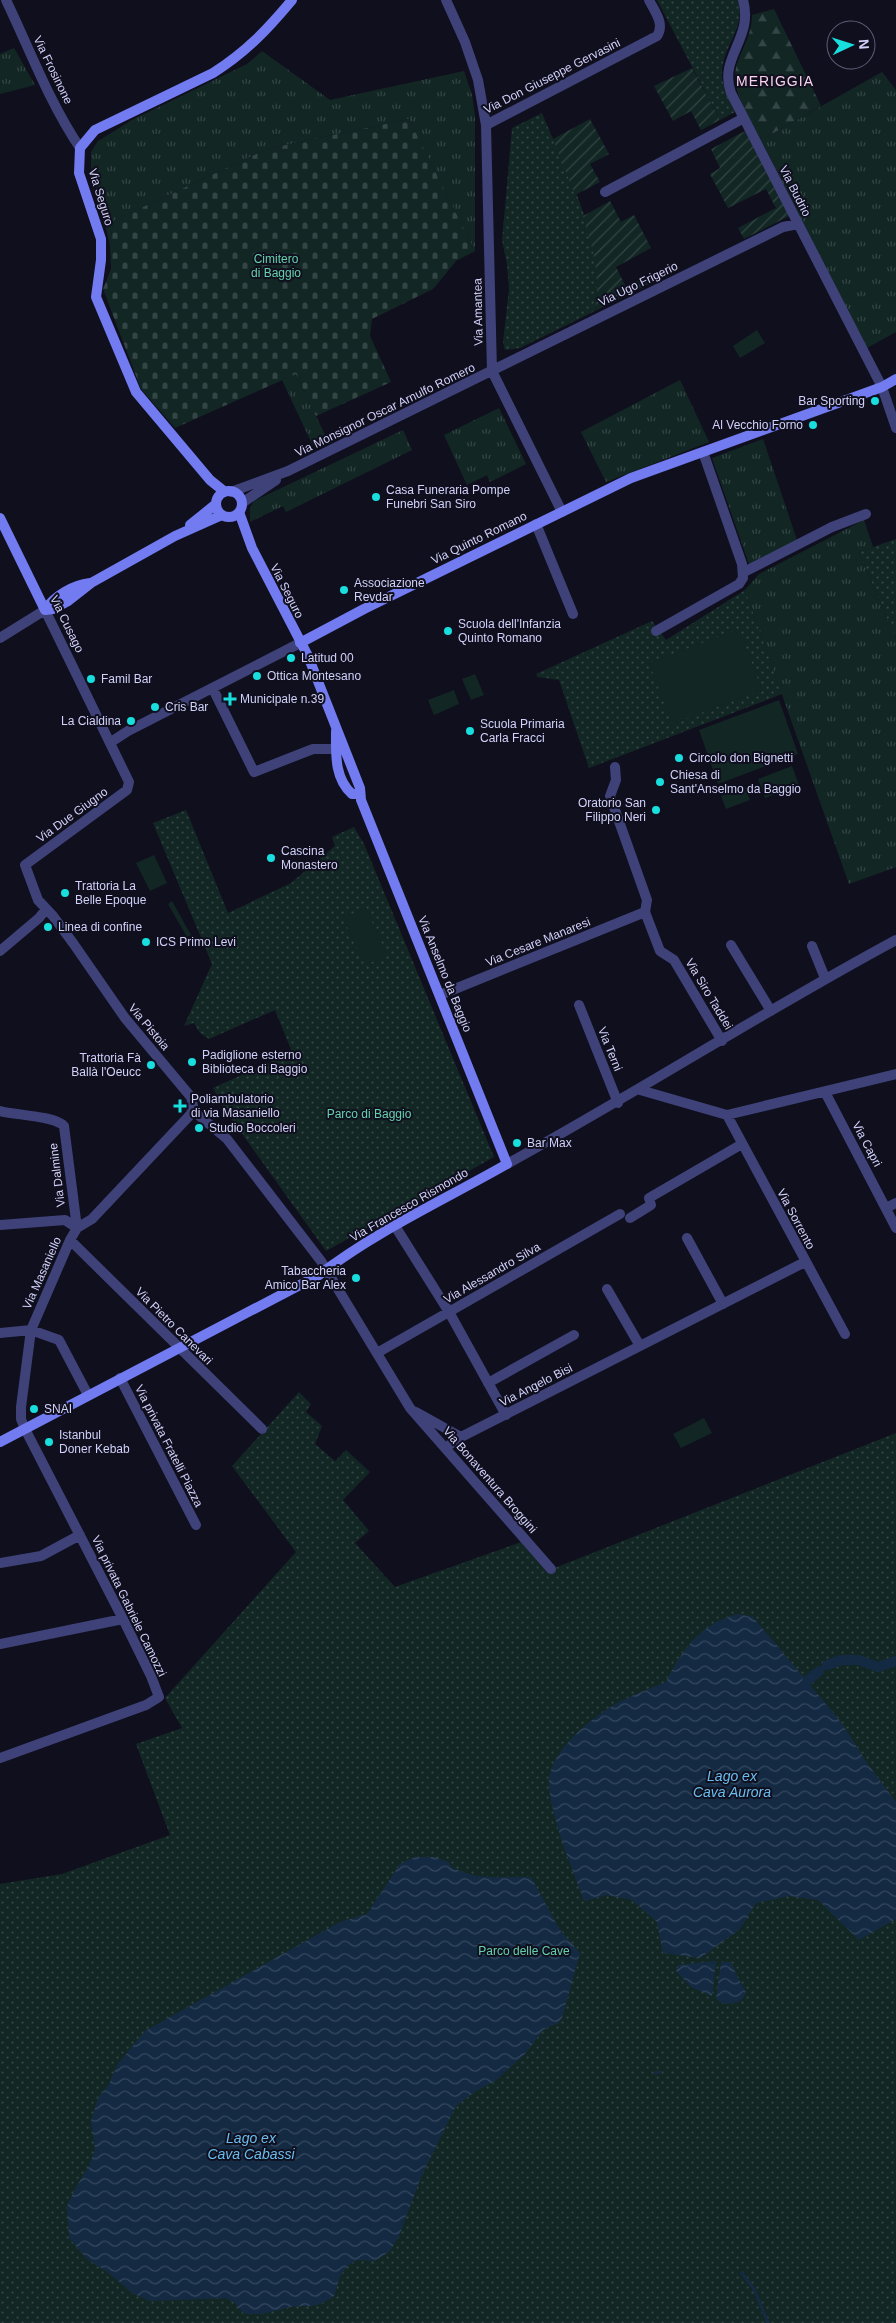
<svg xmlns="http://www.w3.org/2000/svg" width="896" height="2323" viewBox="0 0 896 2323" font-family="Arial,sans-serif">
  <defs>
    <pattern id="grass-tufts" width="24" height="20" patternUnits="userSpaceOnUse" patternTransform="scale(1.25)"><rect width="24" height="20" fill="#122724"/><path d="M3 7l-1-3M5 7V3M7 7l1-3M15 17l-1-3M17 17v-4M19 17l1-3" fill="none" stroke="#334545"/></pattern>
    <pattern id="forest-firs" width="22" height="20" patternUnits="userSpaceOnUse" patternTransform="scale(1.25)"><rect width="22" height="20" fill="#122724"/><path d="M5 1l3.5 6h-7zM16 11l3.5 6h-7z" fill="#334545"/></pattern>
    <pattern id="cemetery-stones" width="16" height="16" patternUnits="userSpaceOnUse" patternTransform="scale(1.25)"><rect width="16" height="16" fill="#122724"/><path d="M2 7V4a2 2 0 0 1 4 0v3zM10 15v-3a2 2 0 0 1 4 0v3z" fill="#334545"/></pattern>
    <pattern id="park-dots" width="8" height="8" patternUnits="userSpaceOnUse" patternTransform="scale(1.25)"><rect width="8" height="8" fill="#122724"/><path d="M2 2h.1M6 6h.1" fill="none" stroke="#334545" stroke-width="1.8" stroke-linecap="round"/></pattern>
    <pattern id="garden-furrows" width="10" height="10" patternUnits="userSpaceOnUse" patternTransform="scale(1.25)"><rect width="10" height="10" fill="#122724"/><path d="M-1 1l2-2M0 10L10 0M9 11l2-2" fill="none" stroke="#334545"/></pattern>
    <pattern id="water-waves" width="16" height="10" patternUnits="userSpaceOnUse" patternTransform="scale(1.25)"><rect width="16" height="10" fill="#142a43"/><path d="M0 5q4-4 8 0t8 0" fill="none" stroke="#35485f"/></pattern>
  </defs>
  <rect width="100%" height="100%" fill="#100f1e"/>
  <path fill="url(#grass-tufts)" d="M 14,48 L 35,85 L 0,94 L 0,54 Z
    M 262,51 L 330,100 L 464,71 L 472,95 L 475,116 L 475,251 L 409,119 L 267,149 L 113,221 L 110,246 L 105,223 L 91,182 L 91,152 L 98,141 L 132,120 L 247,64 Z
    M 882,72 L 896,90 L 896,332 L 867,348 L 761,140 Z
    M 296,374 L 327,439 L 313,446 L 282,380 Z
    M 680,380 L 709,442 L 606,482 L 581,432 Z
    M 499,408 L 526,464 L 490,482 L 487,475 L 467,485 L 444,435 Z
    M 403,430 L 412,450 L 286,512 L 283,506 L 250,522 L 250,508 L 254,501 Z
    M 763,439 L 797,540 L 749,564 L 712,458 Z
    M 864,520 L 873,547 L 859,552 L 896,639 L 896,867 L 849,884 L 745,590 L 759,574 Z"/>
  <path fill="url(#forest-firs)" d="M 774,9 L 821,106 L 761,140 C 750,117 729,90 737,64 C 743,46 752,35 752,15 Z"/>
  <path fill="url(#cemetery-stones)" d="M 409,119 L 475,251 L 456,261 L 433,289 L 372,319 L 370,336 L 391,382 L 316,416 L 296,374 L 175,428 L 141,389 L 103,289 L 111,269 L 110,246 L 113,221 L 267,149 Z"/>
  <path fill="url(#park-dots)" d="M 657,0 L 738,0 C 746,31 721,47 722,75 C 722,88 730,100 735,112 L 720,120 Z
    M 542,113 C 567,174 607,244 595,311 L 520,348 L 505,350 L 503,342 L 509,289 L 507,265 L 502,240 L 512,128 Z
    M 896,539 L 896,639 L 859,552 Z
    M 745,590 L 782,694 L 589,768 L 559,680 L 538,677 L 536,674 L 652,621 L 666,640 Z
    M 186,810 L 228,913 L 291,883 L 335,846 L 332,837 L 354,827 L 364,844 L 494,1157 L 326,1251 L 225,1110 L 213,1088 L 292,1052 L 275,1010 L 209,1039 L 200,1033 L 194,1023 L 184,1026 L 212,964 L 153,823 Z
    M 299,1392 L 311,1404 L 306,1412 L 322,1426 L 315,1444 L 335,1461 L 346,1450 L 370,1472 L 343,1500 L 369,1531 L 355,1543 L 395,1587 L 521,1542 L 547,1571 L 896,1433 L 896,2323 L 0,2323 L 0,1884 L 62,1874 L 170,1835 L 136,1744 L 182,1728 L 165,1698 L 296,1552 L 232,1466 Z"/>
  <path fill="url(#garden-furrows)" d="M 692,68 L 720,120 L 701,130 L 691,111 L 673,121 L 654,86 Z
    M 590,119 L 609,154 L 590,164 L 600,182 L 575,195 L 553,139 Z
    M 745,131 L 789,216 L 744,239 L 738,228 L 776,208 L 766,189 L 728,208 L 710,174 L 720,168 L 711,149 Z
    M 610,201 L 621,222 L 634,215 L 651,248 L 616,267 L 626,287 L 662,268 L 667,275 L 595,311 C 601,277 593,248 583,216 Z"/>
  <path fill="#122724" d="M 757,330 L 765,343 L 740,358 L 733,346 Z
    M 739,629 L 762,690 L 672,724 L 649,663 Z
    M 475,674 L 484,695 L 471,700 L 462,679 Z
    M 454,690 L 459,704 L 434,715 L 428,700 Z
    M 779,700 L 798,754 L 718,784 L 699,730 Z
    M 792,766 L 799,785 L 765,798 L 758,779 Z
    M 745,787 L 750,800 L 726,809 L 721,796 Z
    M 154,855 L 167,883 L 150,891 L 136,863 Z
    M 172,901 L 191,935 L 187,937 L 168,904 Z
    M 366,908 L 387,956 L 365,965 L 343,918 Z
    M 704,1418 L 712,1433 L 681,1448 L 673,1434 Z"/>
  <path fill="url(#water-waves)" d="M 738,1614 L 753,1617 L 841,1722 L 867,1763 L 896,1802 L 896,1919 L 859,1940 L 818,1900 L 789,1896 L 756,1903 L 739,1930 L 700,1958 L 663,1953 L 657,1922 L 632,1900 L 607,1895 L 584,1901 C 571,1865 554,1827 549,1788 C 545,1753 593,1716 621,1701 C 635,1694 651,1688 666,1682 C 682,1649 702,1623 738,1614 Z
    M 415,1857 L 434,1857 L 449,1862 L 451,1867 C 483,1882 498,1876 531,1877 L 560,1930 L 580,1953 L 562,2018 L 558,2023 L 543,2030 L 525,2054 L 495,2081 L 476,2091 L 456,2106 L 421,2177 L 399,2236 L 390,2251 L 375,2261 L 358,2260 L 348,2265 L 340,2276 L 334,2296 C 310,2312 309,2303 286,2308 C 270,2312 259,2316 243,2313 L 235,2303 L 225,2298 L 150,2301 L 132,2293 L 109,2273 L 87,2259 L 69,2238 L 67,2206 L 75,2189 L 89,2166 L 95,2150 L 91,2121 L 98,2098 L 109,2084 L 117,2065 L 145,2031 L 340,1922 L 367,1914 L 400,1864 Z
    M 716,1961 L 712,1996 L 691,1987 L 676,1971 L 679,1965 Z
    M 721,1962 L 731,1962 L 738,1978 L 746,1992 C 742,2004 733,2004 722,2003 L 716,1999 Z"/>
  <g fill="none" stroke-linecap="round" stroke-linejoin="round">
    <path stroke="#142a43" stroke-width="3" d="M 655,2073 L 660,2072
      M 742,2273 L 754,2289 L 768,2323"/>
    <path stroke="#142a43" stroke-width="10" d="M 827,1665 L 841,1660 L 859,1660 L 878,1667 L 896,1661
      M 807,1681 L 819,1671"/>
    <path stroke="#3e4278" stroke-width="10" d="M 6,0 C 30,50 49,102 80,148
      M 446,0 L 465,42 L 478,80 L 486,125 L 492,371 L 562,512
      M 743,0 C 754,39 718,57 731,93 L 882,387 L 896,428
      M 486,125 L 657,36 C 665,24 655,12 649,0
      M 605,192 L 744,118
      M 231,492 L 288,471 L 783,227 L 798,224
      M 242,503 L 276,480
      M 536,524 L 573,614
      M 744,572 L 832,527 L 866,514
      M 656,631 L 739,584 L 743,578 L 742,564 L 703,452
      M 0,638 L 45,610 L 129,782 L 127,790 L 25,865 L 38,900 L 53,916 L 73,943 L 125,1018 L 191,1097 L 193,1106 L 191,1114 L 92,1219 L 77,1228 L 70,1240 L 31,1330 L 21,1407 L 21,1419 L 25,1429 L 123,1619 L 151,1676 L 159,1697 L 146,1705 L 0,1758
      M 213,689 L 254,772 L 313,749 L 336,749
      M 111,742 L 128,731 L 300,643
      M 615,767 L 616,780 L 610,796 L 647,900 L 645,912 L 660,951 L 674,960 L 722,1041
      M 731,945 L 771,1011
      M 812,946 L 825,978
      M 0,951 L 39,918 L 46,909
      M 440,995 L 645,912
      M 579,1005 L 618,1103
      M 640,1090 L 727,1115 L 896,1074
      M 825,1092 L 896,1228
      M 0,1111 C 15,1115 55,1116 64,1126 L 77,1228
      M 191,1114 L 197,1114 L 227,1139 L 321,1261 L 410,1408 L 551,1569
      M 727,1115 L 845,1334
      M 507,1164 C 638,1092 764,1011 896,940
      M 886,1208 L 896,1203
      M 630,1218 L 651,1205 L 649,1198 L 742,1144
      M 0,1225 L 65,1220 L 77,1228
      M 395,1226 L 449,1312 L 506,1415
      M 687,1238 L 723,1304
      M 70,1240 L 262,1429
      M 607,1289 L 640,1346
      M 0,1333 L 31,1330 L 59,1340 L 88,1395
      M 377,1353 L 620,1214
      M 120,1378 L 196,1525
      M 488,1383 L 574,1335
      M 416,1412 L 461,1437
      M 445,1448 L 461,1437 L 805,1262
      M 0,1563 L 41,1556 L 80,1535
      M 0,1644 L 123,1619"/>
    <path stroke="#727bf0" stroke-width="10" d="M216 504a13 13 0 1 1 26 0a13 13 0 1 1-26 0Z
      M 225,492 L 210,480 L 136,392 L 96,297 L 101,260 L 101,239 L 79,173 L 80,148 L 95,130 L 213,73 C 246,52 267,30 292,0
      M 0,518 L 45,610
      M 190,525 L 216,504
      M 45,610 L 53,609 L 68,601 L 91,583 L 175,536 L 222,515
      M 45,610 C 54,596 73,585 90,583
      M 300,643 L 364,609 L 631,478 L 882,387 L 896,379
      M 336,731 C 336,753 334,778 352,794 L 359,794
      M 0,1442 L 319,1275 C 376,1231 444,1200 507,1164 L 361,800 L 360,788 L 308,656 L 252,548 L 239,512"/>
  </g>
  <g fill="#18dede" stroke="#100f1e" stroke-width="2">
    <circle cx="875" cy="401" r="5"/>
    <circle cx="813" cy="425" r="5"/>
    <circle cx="376" cy="497" r="5"/>
    <circle cx="344" cy="590" r="5"/>
    <circle cx="448" cy="631" r="5"/>
    <circle cx="291" cy="658" r="5"/>
    <circle cx="257" cy="676" r="5"/>
    <circle cx="91" cy="679" r="5"/>
    <path d="M227.5 691.5h5v5h5v5h-5v5h-5v-5h-5v-5h5z"/>
    <circle cx="155" cy="707" r="5"/>
    <circle cx="131" cy="721" r="5"/>
    <circle cx="470" cy="731" r="5"/>
    <circle cx="679" cy="758" r="5"/>
    <circle cx="660" cy="782" r="5"/>
    <circle cx="656" cy="810" r="5"/>
    <circle cx="271" cy="858" r="5"/>
    <circle cx="65" cy="893" r="5"/>
    <circle cx="48" cy="927" r="5"/>
    <circle cx="146" cy="942" r="5"/>
    <circle cx="192" cy="1062" r="5"/>
    <circle cx="151" cy="1065" r="5"/>
    <path d="M177.5 1098.5h5v5h5v5h-5v5h-5v-5h-5v-5h5z"/>
    <circle cx="199" cy="1128" r="5"/>
    <circle cx="517" cy="1143" r="5"/>
    <circle cx="356" cy="1278" r="5"/>
    <circle cx="34" cy="1409" r="5"/>
    <circle cx="49" cy="1442" r="5"/>
  </g>
  <g text-anchor="middle" stroke-width="4" stroke-linejoin="round" paint-order="stroke">
    <g font-size="12" fill="#d1d1fa" stroke="#100f1e">
      <text transform="translate(53 70) rotate(64)" y="4">Via Frosinone</text>
      <text transform="translate(552 76) rotate(-27)" y="4">Via Don Giuseppe Gervasini</text>
      <text transform="translate(795 191) rotate(63)" y="4">Via Budrio</text>
      <text transform="translate(101 197) rotate(73)" y="4">Via Seguro</text>
      <text transform="translate(638 284) rotate(-26)" y="4">Via Ugo Frigerio</text>
      <text transform="translate(478 312) rotate(-91)" y="4">Via Amantea</text>
      <text transform="translate(385 410) rotate(-26)" y="4">Via Monsignor Oscar Arnulfo Romero</text>
      <text transform="translate(479 538) rotate(-26)" y="4">Via Quinto Romano</text>
      <text transform="translate(287 591) rotate(63)" y="4">Via Seguro</text>
      <text transform="translate(67 624) rotate(64)" y="4">Via Cusago</text>
      <text transform="translate(72 815) rotate(-36)" y="4">Via Due Giugno</text>
      <text transform="translate(538 942) rotate(-22)" y="4">Via Cesare Manaresi</text>
      <text transform="translate(445 974) rotate(68)" y="4">Via Anselmo da Baggio</text>
      <text transform="translate(709 994) rotate(59)" y="4">Via Siro Taddei</text>
      <text transform="translate(149 1027) rotate(50)" y="4">Via Pistoia</text>
      <text transform="translate(610 1049) rotate(68)" y="4">Via Terni</text>
      <text transform="translate(867 1144) rotate(62)" y="4">Via Capri</text>
      <text transform="translate(57 1175) rotate(-97)" y="4">Via Dalmine</text>
      <text transform="translate(409 1205) rotate(-30)" y="4">Via Francesco Rismondo</text>
      <text transform="translate(796 1219) rotate(62)" y="4">Via Sorrento</text>
      <text transform="translate(42 1273) rotate(-66)" y="4">Via Masaniello</text>
      <text transform="translate(492 1273) rotate(-30)" y="4">Via Alessandro Silva</text>
      <text transform="translate(174 1326) rotate(45)" y="4">Via Pietro Canevari</text>
      <text transform="translate(536 1385) rotate(-27)" y="4">Via Angelo Bisi</text>
      <text transform="translate(169 1446) rotate(63)" y="4">Via privata Fratelli Piazza</text>
      <text transform="translate(490 1480) rotate(49)" y="4">Via Bonaventura Broggini</text>
      <text transform="translate(129 1606) rotate(64)" y="4">Via privata Gabriele Camozzi</text>
    </g>
    <g font-size="12" fill="#65d1ac" stroke="#100f1e">
      <text x="276" y="263">Cimitero<tspan x="276" dy="14">di Baggio</tspan></text>
      <text x="369" y="1118">Parco di Baggio</text>
      <text x="524" y="1955">Parco delle Cave</text>
    </g>
    <g font-size="12" fill="#d1d1fa" stroke="#100f1e" text-anchor="start">
      <text x="865" y="405" text-anchor="end">Bar Sporting</text>
      <text x="803" y="429" text-anchor="end">Al Vecchio Forno</text>
      <text x="386" y="494">Casa Funeraria Pompe<tspan x="386" dy="14">Funebri San Siro</tspan></text>
      <text x="354" y="587">Associazione<tspan x="354" dy="14">Revdar</tspan></text>
      <text x="458" y="628">Scuola dell'Infanzia<tspan x="458" dy="14">Quinto Romano</tspan></text>
      <text x="301" y="662">Latitud 00</text>
      <text x="267" y="680">Ottica Montesano</text>
      <text x="101" y="683">Famil Bar</text>
      <text x="240" y="703">Municipale n.39</text>
      <text x="165" y="711">Cris Bar</text>
      <text x="121" y="725" text-anchor="end">La Cialdina</text>
      <text x="480" y="728">Scuola Primaria<tspan x="480" dy="14">Carla Fracci</tspan></text>
      <text x="689" y="762">Circolo don Bignetti</text>
      <text x="670" y="779">Chiesa di<tspan x="670" dy="14">Sant'Anselmo da Baggio</tspan></text>
      <text x="646" y="807" text-anchor="end">Oratorio San<tspan x="646" dy="14">Filippo Neri</tspan></text>
      <text x="281" y="855">Cascina<tspan x="281" dy="14">Monastero</tspan></text>
      <text x="75" y="890">Trattoria La<tspan x="75" dy="14">Belle Epoque</tspan></text>
      <text x="58" y="931">Linea di confine</text>
      <text x="156" y="946">ICS Primo Levi</text>
      <text x="202" y="1059">Padiglione esterno<tspan x="202" dy="14">Biblioteca di Baggio</tspan></text>
      <text x="141" y="1062" text-anchor="end">Trattoria Fà<tspan x="141" dy="14">Ballà l'Oeucc</tspan></text>
      <text x="191" y="1103">Poliambulatorio<tspan x="191" dy="14">di via Masaniello</tspan></text>
      <text x="209" y="1132">Studio Boccoleri</text>
      <text x="527" y="1147">Bar Max</text>
      <text x="346" y="1275" text-anchor="end">Tabaccheria<tspan x="346" dy="14">Amico Bar Alex</tspan></text>
      <text x="44" y="1413">SNAI</text>
      <text x="59" y="1439">Istanbul<tspan x="59" dy="14">Doner Kebab</tspan></text>
    </g>
    <g font-size="14" letter-spacing="1" fill="#fad2f0" stroke="#100f1e">
      <text x="775" y="86">MERIGGIA</text>
    </g>
    <g font-size="14" font-style="italic" fill="#6abeef" stroke="#100f1e">
      <text x="732" y="1781">Lago ex<tspan x="732" dy="16">Cava Aurora</tspan></text>
      <text x="251" y="2143">Lago ex<tspan x="251" dy="16">Cava Cabassi</tspan></text>
    </g>
  </g>
  <g transform="translate(851 45) rotate(86)"><circle r="24" fill="#100f1e" stroke="#5d5d76"/>
  <path d="M0-4L9 19L0 12L-9 19Z" fill="#18dede"/>
  <text y="-8" font-size="14" font-weight="bold" text-anchor="middle" fill="#d1d1fa">N</text>
  </g>
</svg>
